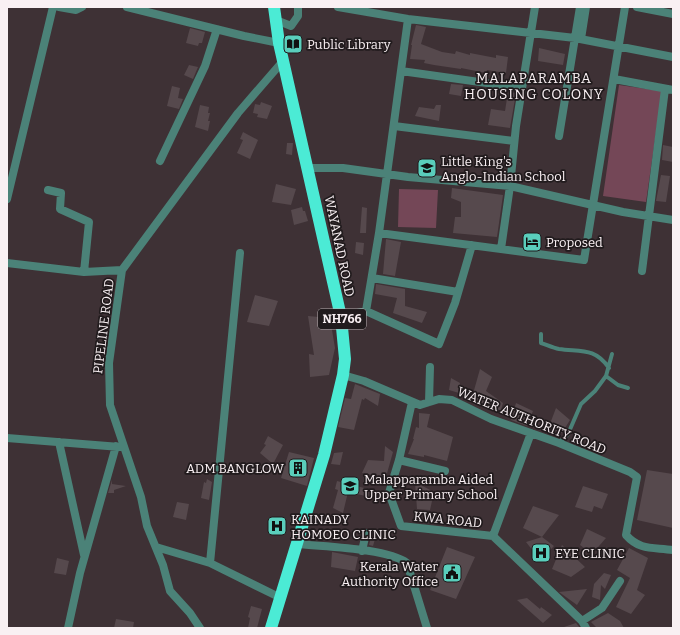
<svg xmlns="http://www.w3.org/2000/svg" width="680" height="635" viewBox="0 0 680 635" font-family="Bitter,serif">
  <rect width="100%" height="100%" fill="#3e3135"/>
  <path fill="#744757" d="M 619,85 L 662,91 L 646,202 L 603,196 Z
    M 399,189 L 438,190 L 436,228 L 398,227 Z"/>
  <path fill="#56494d" d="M 416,25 L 426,27 L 421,44 L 442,52 L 455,54 L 456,51 L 470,55 L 470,53 L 496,58 L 496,55 L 508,57 L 506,73 L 487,70 L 486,73 L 461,68 L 461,69 L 434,65 L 424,63 L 425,60 L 410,59 L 412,45 L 411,45 Z
    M 190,28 L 205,32 L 202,43 L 199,43 L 198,46 L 186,43 Z
    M 539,48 L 565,54 L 563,65 L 538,61 Z
    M 189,65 L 198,67 L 193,79 L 184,75 Z
    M 451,84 L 463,85 L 461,96 L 449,94 Z
    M 172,86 L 180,88 L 178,98 L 183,99 L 179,109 L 167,106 Z
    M 508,92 L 516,93 L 510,128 L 488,125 L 491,109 L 505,111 Z
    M 261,102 L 272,106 L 267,119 L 257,117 L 258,114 L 253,113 L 255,104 L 260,105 Z
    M 200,105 L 209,107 L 208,113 L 210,113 L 208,121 L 210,121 L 208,131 L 195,127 Z
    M 436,105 L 441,105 L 439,121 L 415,116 L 419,107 L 434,109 Z
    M 243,132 L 258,140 L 250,159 L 237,153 L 243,140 L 240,139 Z
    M 287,143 L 293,143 L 292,155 L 286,154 Z
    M 663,145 L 673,147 L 673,162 L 662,160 Z
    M 661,175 L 670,176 L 666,202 L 656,201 Z
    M 276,184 L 296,189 L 291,205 L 272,202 Z
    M 452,188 L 503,195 L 497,237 L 453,233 L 455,217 L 461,217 L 461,202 L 451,198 Z
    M 302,207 L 303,211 L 305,211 L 308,221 L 294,225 L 291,210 Z
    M 362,207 L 367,208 L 366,233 L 360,233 Z
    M 386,239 L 401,242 L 395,276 L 383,274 Z
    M 356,242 L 364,243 L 363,255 L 355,253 Z
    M 376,284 L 405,289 L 405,306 L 427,312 L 422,323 L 393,313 L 397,298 L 375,294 Z
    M 255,295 L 278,301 L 269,326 L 247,322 Z
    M 308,316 L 330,318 L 335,348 L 329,375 L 310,377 L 309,354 L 314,355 Z
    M 480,369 L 492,377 L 486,391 L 503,403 L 500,413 L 471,401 Z
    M 451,378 L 460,383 L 459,393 L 449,390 Z
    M 355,384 L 380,394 L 378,406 L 365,398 L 364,400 L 362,399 L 354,430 L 338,427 L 345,398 L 351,399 Z
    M 516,403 L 533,411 L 527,426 L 511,420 Z
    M 556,408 L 570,420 L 562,433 L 548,429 Z
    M 419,413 L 430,414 L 427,427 L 453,437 L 447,461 L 424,455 L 424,457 L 408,454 L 414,439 L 413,439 L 416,427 L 419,428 Z
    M 268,436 L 283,445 L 273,464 L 260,453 L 266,445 L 264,444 Z
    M 385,446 L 393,452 L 386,477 L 362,473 L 368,460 L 384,461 Z
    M 289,452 L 314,458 L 307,486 L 281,478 Z
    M 343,452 L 340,465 L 331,464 L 334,453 Z
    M 647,470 L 673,474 L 673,528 L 637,520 Z
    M 207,479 L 212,482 L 209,500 L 201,498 L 204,482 L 206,483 Z
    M 112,480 L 112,484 L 126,486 L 114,490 L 114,493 L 108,493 Z
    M 337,481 L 372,490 L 370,497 L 348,492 L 343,513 L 333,508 L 338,490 L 335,489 Z
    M 415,482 L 434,492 L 430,510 L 417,509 Z
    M 583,486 L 608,494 L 602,509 L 594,506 L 592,512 L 575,507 Z
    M 177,502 L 189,504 L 186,520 L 173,517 Z
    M 533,506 L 559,515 L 542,537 L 523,528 Z
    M 587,529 L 606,538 L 592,554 L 580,545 Z
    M 371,537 L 375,539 L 373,546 L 369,545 Z
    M 542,537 L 554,546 L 540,560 L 526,542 Z
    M 562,545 L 585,567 L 571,577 L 552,569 Z
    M 447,547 L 475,557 L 456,599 L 430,590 Z
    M 629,548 L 648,558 L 637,590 L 645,595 L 631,614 L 616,607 L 630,578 L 617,570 Z
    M 332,552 L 358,557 L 355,571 L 331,567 Z
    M 57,558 L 69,561 L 66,575 L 54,573 Z
    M 604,573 L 611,575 L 605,589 L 601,585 L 600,600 L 592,597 L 594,584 Z
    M 587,589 L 577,605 L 559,592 Z
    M 527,598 L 540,609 L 541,607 L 552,615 L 543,623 L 517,600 Z
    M 251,606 L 262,609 L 257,628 L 248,628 L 250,618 L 248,617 Z
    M 608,613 L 620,621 L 624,628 L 597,628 L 591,622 Z
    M 116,619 L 134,622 L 133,628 L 114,628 Z
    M 576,623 L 580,628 L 564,628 L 564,627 Z"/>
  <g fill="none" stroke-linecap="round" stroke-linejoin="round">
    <path stroke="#4b8278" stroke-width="4" d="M 541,334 L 541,343 C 547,345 553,348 559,349 C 580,352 595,347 609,368
      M 606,376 L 618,385 L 628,388
      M 559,443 L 568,434 L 581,404 L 595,391 L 606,376 L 612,354"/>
    <path stroke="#4b8278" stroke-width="8" d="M 59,7 L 76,10 L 82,7
      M 127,7 L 244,36 L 279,43
      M 338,7 L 408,19 L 575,38 L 673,57
      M 637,7 L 673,14
      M 276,20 L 291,26 L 298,16 L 298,7
      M 581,39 L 586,7
      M 401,71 L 522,88
      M 614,79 L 673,90
      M 394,126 L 514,141
      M 559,136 L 580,7
      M 160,161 L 205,66 L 217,29
      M 309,168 L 343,168 L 408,177 L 510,186 L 623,212 L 673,220
      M 48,190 L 61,193 L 60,209 L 89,222 L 84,272
      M 7,199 L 53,7
      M 379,233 L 584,260 L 625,7
      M 501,249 L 510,186 L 516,126 L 535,7
      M 7,263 L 84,272 L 122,270
      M 642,271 L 665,89
      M 372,278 L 458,292
      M 366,311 L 439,344 L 455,303 L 472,245
      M 341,317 L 366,311 L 379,233 L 408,19
      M 343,375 L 364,381 L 420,405 L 439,399 L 452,400 L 491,419 L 559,443 L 630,472 L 637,477 L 626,535 C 640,551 654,547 673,550
      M 412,402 L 399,460 L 389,493 L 401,526 L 493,536 L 582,621 L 586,628
      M 429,402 L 430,367
      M 7,438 L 120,447
      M 59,442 L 84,555
      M 399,460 L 445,471
      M 493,536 L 531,433
      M 298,544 C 325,547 386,548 407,563 L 427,628
      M 156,547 L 210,563 L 281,598
      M 362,551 L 366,533
      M 210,563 L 240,253
      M 582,621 L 602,608 L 620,581
      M 68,628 L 80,573 L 116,446
      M 200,628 L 190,613 L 170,591 L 163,565 L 147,526 L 141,497 L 110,405 L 109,363 L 122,270 L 238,113 L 283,61"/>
    <path stroke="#4bebd5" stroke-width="12" d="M 271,628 L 324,455 L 343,375 L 345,359 L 341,317 L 279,43 L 274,7"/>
  </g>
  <defs>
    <symbol id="library-square" viewBox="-11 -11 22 22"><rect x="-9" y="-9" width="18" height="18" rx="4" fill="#5acebc" stroke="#211b1d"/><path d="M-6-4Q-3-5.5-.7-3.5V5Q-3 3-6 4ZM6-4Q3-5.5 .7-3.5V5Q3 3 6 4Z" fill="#111"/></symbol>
    <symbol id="school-square" viewBox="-11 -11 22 22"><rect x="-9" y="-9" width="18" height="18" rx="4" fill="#5acebc" stroke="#211b1d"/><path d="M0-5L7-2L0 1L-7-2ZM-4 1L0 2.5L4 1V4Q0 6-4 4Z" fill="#111"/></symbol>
    <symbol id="hotel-square" viewBox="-11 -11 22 22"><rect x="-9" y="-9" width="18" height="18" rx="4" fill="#5acebc" stroke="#211b1d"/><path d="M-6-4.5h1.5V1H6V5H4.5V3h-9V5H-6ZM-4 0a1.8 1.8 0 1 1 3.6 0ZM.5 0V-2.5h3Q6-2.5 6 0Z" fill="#111"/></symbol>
    <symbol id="building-square" viewBox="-11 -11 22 22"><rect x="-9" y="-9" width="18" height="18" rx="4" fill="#5acebc" stroke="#211b1d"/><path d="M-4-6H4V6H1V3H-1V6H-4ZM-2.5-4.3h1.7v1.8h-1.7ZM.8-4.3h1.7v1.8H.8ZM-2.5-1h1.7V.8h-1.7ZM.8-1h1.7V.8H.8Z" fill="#111"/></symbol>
    <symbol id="hospital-square" viewBox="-11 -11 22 22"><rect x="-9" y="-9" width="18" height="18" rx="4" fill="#5acebc" stroke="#211b1d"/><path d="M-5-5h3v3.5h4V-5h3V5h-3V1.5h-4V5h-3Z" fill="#111"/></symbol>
    <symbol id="civic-square" viewBox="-11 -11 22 22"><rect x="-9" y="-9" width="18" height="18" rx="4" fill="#5acebc" stroke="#211b1d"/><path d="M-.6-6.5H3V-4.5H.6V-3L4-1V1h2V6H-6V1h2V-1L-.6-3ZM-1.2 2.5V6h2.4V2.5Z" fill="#111"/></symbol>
  </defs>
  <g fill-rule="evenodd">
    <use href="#library-square" x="282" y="33" width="22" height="22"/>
    <use href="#school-square" x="416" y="157" width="22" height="22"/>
    <use href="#hotel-square" x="521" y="231" width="22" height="22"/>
    <use href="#building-square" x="287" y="457" width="22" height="22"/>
    <use href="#school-square" x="339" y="475" width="22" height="22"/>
    <use href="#hospital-square" x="266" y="515" width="22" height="22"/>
    <use href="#hospital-square" x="530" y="542" width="22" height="22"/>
    <use href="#civic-square" x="441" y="562" width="22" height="22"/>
  </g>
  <g text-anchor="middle" stroke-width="3.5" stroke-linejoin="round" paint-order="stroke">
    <rect fill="#211b1d" stroke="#b8b0b3" stroke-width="1" x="318" y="309" width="48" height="20" rx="3"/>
    <g font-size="12" font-weight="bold" fill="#f9f0f3">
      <text x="342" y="323">NH766</text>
    </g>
    <g font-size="13" fill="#f9f0f3" stroke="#211b1d" text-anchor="start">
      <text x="307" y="49">Public Library</text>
      <text x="441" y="166">Little King's<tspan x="441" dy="15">Anglo-Indian School</tspan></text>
      <text x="546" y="247">Proposed</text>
      <text x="284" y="473" text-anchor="end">ADM BANGLOW</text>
      <text x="364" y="484">Malapparamba Aided<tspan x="364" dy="15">Upper Primary School</tspan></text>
      <text x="291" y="524">KAINADY<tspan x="291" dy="15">HOMOEO CLINIC</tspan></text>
      <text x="555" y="558">EYE CLINIC</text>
      <text x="438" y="571" text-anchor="end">Kerala Water<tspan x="438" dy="15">Authority Office</tspan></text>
    </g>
    <g font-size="13" fill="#f9f0f3" stroke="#211b1d">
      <text transform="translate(340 246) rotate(78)" y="5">WAYANAD ROAD</text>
      <text transform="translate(103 326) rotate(-83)" y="5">PIPELINE ROAD</text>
      <text transform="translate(532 420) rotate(22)" y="5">WATER AUTHORITY ROAD</text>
      <text transform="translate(448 519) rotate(6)" y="5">KWA ROAD</text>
    </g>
    <g font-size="14" letter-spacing="1" fill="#f9f0f3" stroke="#211b1d">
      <text x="534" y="83">MALAPARAMBA<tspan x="534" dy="16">HOUSING COLONY</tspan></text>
    </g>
  </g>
  <rect width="680" height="635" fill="none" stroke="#f9f0f3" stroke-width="16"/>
</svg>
